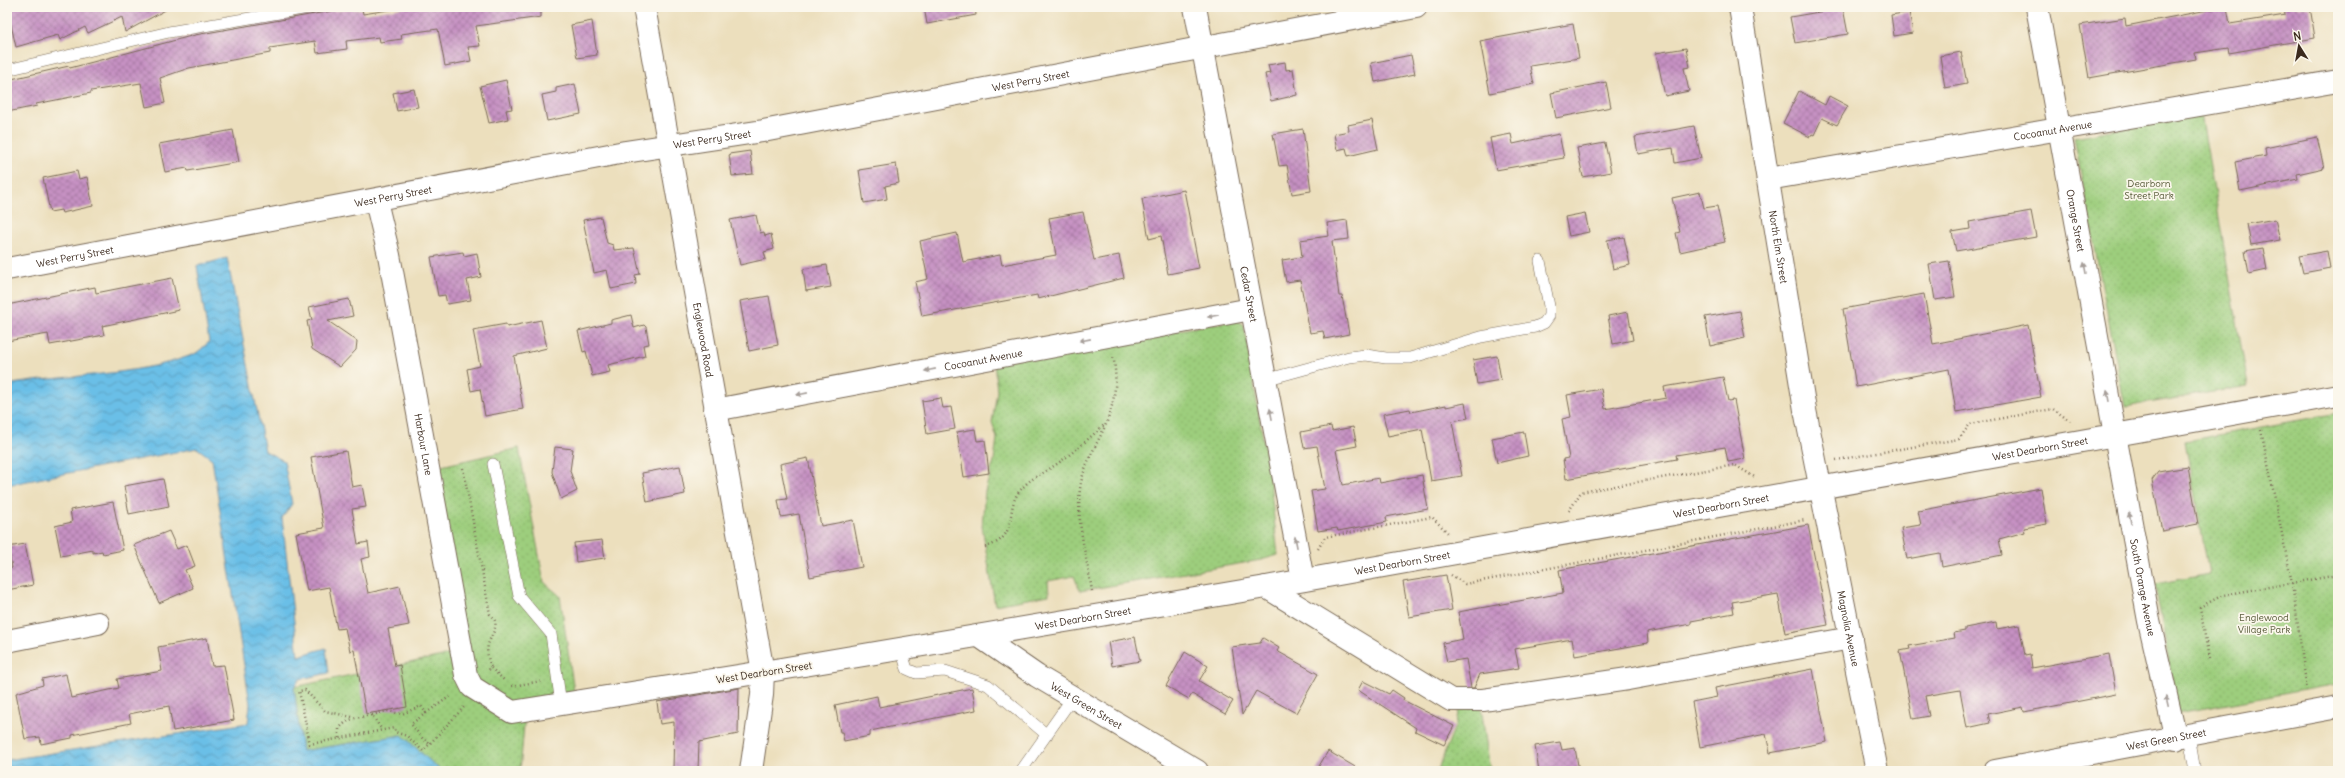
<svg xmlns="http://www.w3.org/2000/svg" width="2345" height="778" viewBox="0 0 2345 778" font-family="Delius,sans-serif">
  <defs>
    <pattern id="park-dots" width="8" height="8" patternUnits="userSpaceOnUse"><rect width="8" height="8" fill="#9dce7d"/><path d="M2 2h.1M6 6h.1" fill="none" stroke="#88b16c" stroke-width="1.8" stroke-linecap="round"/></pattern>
    <pattern id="water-waves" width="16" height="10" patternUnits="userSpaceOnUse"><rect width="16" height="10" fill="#6bbfe7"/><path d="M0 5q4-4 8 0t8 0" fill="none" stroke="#599bbb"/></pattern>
    <pattern id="building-cross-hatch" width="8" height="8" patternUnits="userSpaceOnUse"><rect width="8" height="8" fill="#c691c3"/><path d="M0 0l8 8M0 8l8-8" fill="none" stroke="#a2779e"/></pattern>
  </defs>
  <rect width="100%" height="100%" fill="#fbf7ec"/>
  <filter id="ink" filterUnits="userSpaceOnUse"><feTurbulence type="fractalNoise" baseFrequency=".025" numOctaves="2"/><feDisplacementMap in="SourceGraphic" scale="8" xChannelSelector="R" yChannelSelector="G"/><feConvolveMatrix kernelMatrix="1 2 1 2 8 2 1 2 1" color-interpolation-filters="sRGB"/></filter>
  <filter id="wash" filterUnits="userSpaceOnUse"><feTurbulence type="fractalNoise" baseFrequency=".012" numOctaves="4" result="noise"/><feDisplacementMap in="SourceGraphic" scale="16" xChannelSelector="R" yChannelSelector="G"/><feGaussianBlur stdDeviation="0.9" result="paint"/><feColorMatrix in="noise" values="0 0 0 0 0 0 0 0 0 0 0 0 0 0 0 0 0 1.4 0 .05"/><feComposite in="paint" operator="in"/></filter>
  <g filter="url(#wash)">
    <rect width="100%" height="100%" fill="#ecdfbd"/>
    <path fill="url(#park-dots)" stroke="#6c7c4e" d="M 2201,114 L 2248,386 L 2125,407 L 2074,137 Z
      M 1237,320 L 1244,325 L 1270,481 L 1278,555 L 1261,560 L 1080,591 L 1074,576 L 1048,581 L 1049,595 L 995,605 L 982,526 L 985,491 L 994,461 L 997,438 L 992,423 L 997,391 L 994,362 Z
      M 2338,413 L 2338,684 L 2178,713 L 2155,584 L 2209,574 L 2185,441 Z
      M 519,448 L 544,582 L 560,596 L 576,705 L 525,714 L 520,771 L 441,771 L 402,735 L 302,751 L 294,687 L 452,654 L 437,467 Z
      M 1481,706 L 1490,771 L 1437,771 L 1456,724 L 1459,708 Z"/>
    <path fill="url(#water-waves)" stroke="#537482" d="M 227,258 L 265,451 L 284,461 L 292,504 L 282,518 L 298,656 L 326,648 L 329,673 L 300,679 L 294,687 L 302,751 L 402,735 L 441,771 L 7,771 L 7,760 L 248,723 L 250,704 L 212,459 L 197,448 L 7,485 L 7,385 C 67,374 134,377 192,355 C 198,353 204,346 209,342 L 197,266 Z"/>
    <g id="blocks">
      <path fill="url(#building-cross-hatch)" d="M 7,7 L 171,7 L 125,32 L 122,17 L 88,33 L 85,27 L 60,40 L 58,35 L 16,47 Z
        M 408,7 L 541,7 L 541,17 L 476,26 L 480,46 L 468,47 L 471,61 L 445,66 L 438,29 L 401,34 L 402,39 L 380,42 L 379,37 L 346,41 L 347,49 L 317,53 L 315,41 L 270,48 L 270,53 L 189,68 L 160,78 L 165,103 L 146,107 L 141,83 L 91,91 L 91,93 L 36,104 L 37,106 L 7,112 L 7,80 L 69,66 L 70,68 L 195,35 L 332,11 L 362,9 L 363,14 Z
        M 924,7 L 975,7 L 976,15 L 927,24 Z
        M 2223,7 L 2227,7 L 2230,24 L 2285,15 L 2284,7 L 2310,7 L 2315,38 L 2229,53 L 2228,48 L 2195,53 L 2196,59 L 2089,78 L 2080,25 L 2125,18 L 2126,26 Z
        M 1843,8 L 1848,34 L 1795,43 L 1790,17 Z
        M 1909,12 L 1913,33 L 1894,36 L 1891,15 Z
        M 592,21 L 597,55 L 577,58 L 571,25 Z
        M 1573,24 L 1579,58 L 1530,66 L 1534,84 L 1490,93 L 1480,41 Z
        M 1686,48 L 1690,67 L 1684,68 L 1689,91 L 1665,96 L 1656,53 Z
        M 1961,52 L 1967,84 L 1945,88 L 1940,56 Z
        M 1411,55 L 1415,74 L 1375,82 L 1371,63 Z
        M 1285,62 L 1286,70 L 1293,69 L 1297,95 L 1271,101 L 1265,74 L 1270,73 L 1268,65 Z
        M 506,80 L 512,109 L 506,110 L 508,119 L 489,123 L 480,86 Z
        M 1606,82 L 1611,107 L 1556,118 L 1551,93 Z
        M 575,84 L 581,114 L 547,121 L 542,95 L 556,92 L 556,88 Z
        M 414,89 L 418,107 L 397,111 L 393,93 Z
        M 1799,91 L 1825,105 L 1829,96 L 1848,106 L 1837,125 L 1822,118 L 1814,135 L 1812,134 L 1810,137 L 1783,123 Z
        M 1372,120 L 1378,149 L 1348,156 L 1346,148 L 1337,150 L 1334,134 L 1349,131 L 1348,125 Z
        M 1694,126 L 1701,158 L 1675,163 L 1673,148 L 1638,154 L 1635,137 Z
        M 1303,129 L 1311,191 L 1292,194 L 1287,165 L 1279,166 L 1273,134 Z
        M 233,130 L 239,162 L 188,171 L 187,168 L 165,172 L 159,144 Z
        M 1511,134 L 1513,144 L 1559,134 L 1564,158 L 1496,170 L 1490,138 Z
        M 2317,137 L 2324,168 L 2297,174 L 2298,179 L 2240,191 L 2235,162 L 2266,156 L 2265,148 Z
        M 1605,143 L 1611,172 L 1583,177 L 1577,148 Z
        M 750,151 L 753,174 L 732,176 L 729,154 Z
        M 896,164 L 899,183 L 885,186 L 887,199 L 864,203 L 859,170 Z
        M 77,171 L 79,179 L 87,177 L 93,206 L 62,213 L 61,210 L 50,212 L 43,178 Z
        M 1184,190 L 1199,268 L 1168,274 L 1161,236 L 1149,239 L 1142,199 Z
        M 1700,192 L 1704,208 L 1717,206 L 1725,242 L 1680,252 L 1676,233 L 1680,232 L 1672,198 Z
        M 2031,211 L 2036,237 L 1956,251 L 1952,232 L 1970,229 L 1969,222 Z
        M 1083,212 L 1094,260 L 1119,255 L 1124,278 L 1038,299 L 1037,295 L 922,316 L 915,282 L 928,279 L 920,241 L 957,233 L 963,262 L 1000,255 L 1002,265 L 1056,255 L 1049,218 Z
        M 1585,213 L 1589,232 L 1569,236 L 1565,217 Z
        M 756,215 L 760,233 L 764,232 L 765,236 L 771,234 L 774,249 L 764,252 L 766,259 L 740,265 L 730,220 Z
        M 601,217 L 607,243 L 613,245 L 614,250 L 634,248 L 640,274 L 635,275 L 636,284 L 611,289 L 607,270 L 594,273 L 583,220 Z
        M 2275,219 L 2280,240 L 2251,245 L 2247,224 Z
        M 1347,220 L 1349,239 L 1332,241 L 1339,296 L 1342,296 L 1349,334 L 1325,339 L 1323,331 L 1310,333 L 1300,280 L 1286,282 L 1282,260 L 1302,257 L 1300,240 L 1329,236 L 1327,223 Z
        M 1624,237 L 1630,265 L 1613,269 L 1607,240 Z
        M 2263,248 L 2267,270 L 2249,274 L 2245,251 Z
        M 2327,251 L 2330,268 L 2303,273 L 2299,256 Z
        M 463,252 L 464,256 L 477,253 L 481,277 L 467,280 L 471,300 L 447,304 L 445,295 L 438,296 L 431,257 Z
        M 1949,261 L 1955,297 L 1935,300 L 1929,264 Z
        M 827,265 L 831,287 L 806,291 L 803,269 Z
        M 172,278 L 179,310 L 102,326 L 104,335 L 50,345 L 48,334 L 7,341 L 7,305 L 95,287 L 96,293 Z
        M 1924,294 L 1933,344 L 2028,325 L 2041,397 L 1956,412 L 1949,369 L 1856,387 L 1843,309 Z
        M 769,296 L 778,345 L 749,351 L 740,301 Z
        M 349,299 L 353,316 L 328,321 L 357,341 L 356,350 L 340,367 L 312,349 L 307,321 L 312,320 L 309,307 Z
        M 1740,311 L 1745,338 L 1710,346 L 1705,317 Z
        M 1628,312 L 1633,340 L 1613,344 L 1608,316 Z
        M 631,315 L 634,328 L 644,325 L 646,327 L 649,344 L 643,345 L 645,356 L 608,365 L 610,372 L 592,376 L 586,351 L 583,352 L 578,331 L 611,323 L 611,320 Z
        M 541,320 L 547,348 L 514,356 L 523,409 L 485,416 L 480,389 L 471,391 L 467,369 L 480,366 L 473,330 L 506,324 L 507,327 Z
        M 1497,356 L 1501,380 L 1477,384 L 1473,360 Z
        M 1723,377 L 1728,401 L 1734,400 L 1745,459 L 1728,462 L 1725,447 L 1676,455 L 1677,459 L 1566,479 L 1563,459 L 1569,458 L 1562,419 L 1571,417 L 1567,395 L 1601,389 L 1605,409 L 1666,398 L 1664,387 Z
        M 941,398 L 943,408 L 951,407 L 955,429 L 927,434 L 922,401 Z
        M 1465,403 L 1468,418 L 1452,421 L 1462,476 L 1431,481 L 1422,429 L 1388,436 L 1383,414 L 1410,409 L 1411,412 L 1446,405 L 1446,407 Z
        M 1331,426 L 1332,431 L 1353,427 L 1357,446 L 1336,450 L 1343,485 L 1379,478 L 1380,483 L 1422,475 L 1428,509 L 1386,517 L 1387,522 L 1338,531 L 1337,528 L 1318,531 L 1311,491 L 1325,489 L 1317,446 L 1304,448 L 1301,432 Z
        M 975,429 L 977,441 L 985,440 L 989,473 L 964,477 L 957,432 Z
        M 1524,432 L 1528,456 L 1497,463 L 1492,438 Z
        M 555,447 L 573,449 L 570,471 L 577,491 L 561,499 L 552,472 Z
        M 346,451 L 352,487 L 362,485 L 366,507 L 352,509 L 358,544 L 368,542 L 370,557 L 361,559 L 368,593 L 400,586 L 409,625 L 388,629 L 395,666 L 400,665 L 407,707 L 366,714 L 354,650 L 350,651 L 345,628 L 337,629 L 329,587 L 307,591 L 296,533 L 324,528 L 311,457 Z
        M 808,458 L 821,526 L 853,520 L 862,567 L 810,577 L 799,514 L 781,517 L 778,500 L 787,499 L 780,464 Z
        M 680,466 L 685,494 L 647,502 L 642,473 Z
        M 2188,467 L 2198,524 L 2162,531 L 2152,480 L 2158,472 Z
        M 163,479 L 169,506 L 129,514 L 124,486 Z
        M 2041,488 L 2047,524 L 2024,528 L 2025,532 L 1999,539 L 2002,555 L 1942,567 L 1940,553 L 1907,559 L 1901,528 L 1921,525 L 1918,511 Z
        M 113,502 L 123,550 L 103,554 L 102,551 L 93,553 L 93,550 L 61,556 L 55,526 L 72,522 L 70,510 Z
        M 1808,525 L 1828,625 L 1785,633 L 1778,594 L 1732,602 L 1734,613 L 1691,621 L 1691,624 L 1647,632 L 1648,643 L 1575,656 L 1572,639 L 1515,649 L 1519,668 L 1480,674 L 1474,688 L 1471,688 L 1466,659 L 1447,662 L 1443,643 L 1463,639 L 1458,612 L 1563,593 L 1559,570 Z
        M 169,531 L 177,549 L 187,545 L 195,566 L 185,570 L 193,588 L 159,603 L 134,545 Z
        M 602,540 L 605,558 L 576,562 L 574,543 Z
        M 25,544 L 33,585 L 7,590 L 7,569 L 12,568 L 8,547 Z
        M 1446,575 L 1452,610 L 1409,617 L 1403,582 Z
        M 1996,622 L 1997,629 L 2019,625 L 2025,655 L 2030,654 L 2032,668 L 2109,654 L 2116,694 L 2024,712 L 2023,707 L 1988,714 L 1990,723 L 1967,728 L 1960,690 L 1925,696 L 1929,716 L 1913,719 L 1900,651 L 1910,649 L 1909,646 L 1955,638 L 1954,633 L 1965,631 L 1965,628 Z
        M 1135,637 L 1140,661 L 1112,666 L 1108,642 Z
        M 207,638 L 212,666 L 224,665 L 234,720 L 173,731 L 169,706 L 129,714 L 131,723 L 72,735 L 72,738 L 41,744 L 40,737 L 25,739 L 16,693 L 43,685 L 42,679 L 66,674 L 71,698 L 119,688 L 117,679 L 162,671 L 158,647 Z
        M 1263,638 L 1279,648 L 1277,651 L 1318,674 L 1296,713 L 1256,691 L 1242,715 L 1232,647 L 1260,643 Z
        M 1185,652 L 1208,666 L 1199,681 L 1233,701 L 1225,714 L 1192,694 L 1189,699 L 1166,686 Z
        M 1813,669 L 1827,742 L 1770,753 L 1766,734 L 1700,747 L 1692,702 L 1717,697 L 1715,688 Z
        M 1363,681 L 1389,694 L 1392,690 L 1404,698 L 1403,700 L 1454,726 L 1444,745 L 1415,731 L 1416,728 L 1358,690 Z
        M 739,688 L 738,734 L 699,742 L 698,771 L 673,771 L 674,722 L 660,724 L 657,702 Z
        M 972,688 L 976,710 L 870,731 L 870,736 L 844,741 L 842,732 L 840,732 L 835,705 L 877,696 L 879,707 Z
        M 1560,742 L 1562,750 L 1575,748 L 1579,771 L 1539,771 L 1535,746 Z
        M 1328,751 L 1362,771 L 1316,771 Z"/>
    </g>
  </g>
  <g filter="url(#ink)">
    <use href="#blocks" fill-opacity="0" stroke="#796956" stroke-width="1"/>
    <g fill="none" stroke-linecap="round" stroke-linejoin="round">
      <defs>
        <path id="service" d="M 7,70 L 169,32 L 314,7
          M 1265,380 L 1349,357 L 1366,355 L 1386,358 L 1410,358 L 1481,337 L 1535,327 L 1544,323 L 1549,316 L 1549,306 L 1540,261
          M 493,464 L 519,596 L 551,634 L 561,704
          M 901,649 L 907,669 L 916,673 L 945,671 L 988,685 L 1047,735
          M 2189,736 L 2195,771
          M 1021,771 L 1073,697"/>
        <g id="minor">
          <path id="s1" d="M 1195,7 L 1303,580"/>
          <path id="s2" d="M 1740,7 L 1805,410 L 1877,771"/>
          <path id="s3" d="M 2037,7 L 2149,621 L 2176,739"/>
          <path id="s4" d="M 1768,179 L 2338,81"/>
          <path id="s5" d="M 376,201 L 389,255 L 466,675 L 472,687 L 512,712 L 763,672 L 762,695 L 751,771"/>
          <path id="s6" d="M 7,269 L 625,152 L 763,131 L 1416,7"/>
          <path id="s7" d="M 715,410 L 1251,309"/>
          <path d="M 1266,587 L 1451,700 L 1483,700 L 1628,679 L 1851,638"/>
          <path id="s8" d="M 979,636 L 1037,676 L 1197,771"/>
          <path d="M 7,641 L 98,623"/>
          <path id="s9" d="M 1995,771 L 2338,707"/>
        </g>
        <g id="tertiary">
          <path id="s10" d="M 644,7 L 763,672 L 1266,587 L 2338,395"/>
        </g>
      </defs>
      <use href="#service" stroke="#796956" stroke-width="12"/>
      <use href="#minor" stroke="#796956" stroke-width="24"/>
      <use href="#tertiary" stroke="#796956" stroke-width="24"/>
      <path stroke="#796956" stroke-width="2.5" stroke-dasharray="1 3" stroke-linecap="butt" d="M 2261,430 L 2292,583 L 2307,690
        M 1836,460 L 1959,439 L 1970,424 L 2053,409 L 2070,421
        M 463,468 L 490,614 C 502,624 491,634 488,645 C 486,653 489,660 491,668 L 487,671
        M 1569,511 L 1581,492 L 1735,465 L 1756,478
        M 985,547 C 1019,538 1005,513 1018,493 C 1030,478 1034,479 1049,469 C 1069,457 1087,440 1105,424
        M 1318,549 L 1325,537 L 1432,517 L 1448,533
        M 1451,575 L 1465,584 L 1805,520
        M 1092,591 C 1087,559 1076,522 1080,489 C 1083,465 1097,445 1106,424 C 1115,402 1118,378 1113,356
        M 2209,659 L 2200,607 L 2223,595 L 2338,575
        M 491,668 L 505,681
        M 512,686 L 542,681
        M 426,713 L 411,724 L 423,739 L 430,744
        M 372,715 L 387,711 L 402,714 L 421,706 L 426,713 L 452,695
        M 352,717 L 325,711 L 305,690 L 299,691 L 310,744 L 394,728 L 395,732 L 407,736 L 423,751 L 464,707
        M 339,738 L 339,729 C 349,717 357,718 372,715 L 382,730"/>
      <use href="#service" stroke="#fff" stroke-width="11"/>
      <use href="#minor" stroke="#fff" stroke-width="22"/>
      <use href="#tertiary" stroke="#fff" stroke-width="22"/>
    </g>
    <defs><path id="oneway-solid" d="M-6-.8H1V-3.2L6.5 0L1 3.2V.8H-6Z"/></defs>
    <g fill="#a79f9a">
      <use href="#oneway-solid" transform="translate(2085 268) rotate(-100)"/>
      <use href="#oneway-solid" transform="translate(1213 316) rotate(169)"/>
      <use href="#oneway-solid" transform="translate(1085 340) rotate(169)"/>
      <use href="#oneway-solid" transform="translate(930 370) rotate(169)"/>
      <use href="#oneway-solid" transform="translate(802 394) rotate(169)"/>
      <use href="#oneway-solid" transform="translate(2108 396) rotate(-100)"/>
      <use href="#oneway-solid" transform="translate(1271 414) rotate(-101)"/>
      <use href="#oneway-solid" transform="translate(2130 518) rotate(-100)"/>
      <use href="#oneway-solid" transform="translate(1296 542) rotate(-101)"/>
      <use href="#oneway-solid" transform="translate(2167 701) rotate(-103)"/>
    </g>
  </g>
  <g text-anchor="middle" stroke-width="3.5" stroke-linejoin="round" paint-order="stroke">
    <g font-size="10" fill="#3b2a1e" stroke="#fbf7ec">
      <text dy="4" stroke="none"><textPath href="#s6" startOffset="1041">West Perry Street</textPath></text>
      <text dy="4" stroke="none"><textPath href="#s4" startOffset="289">Cocoanut Avenue</textPath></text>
      <text dy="4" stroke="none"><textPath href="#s6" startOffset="717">West Perry Street</textPath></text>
      <text dy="4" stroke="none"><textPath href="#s6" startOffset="393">West Perry Street</textPath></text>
      <text dy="4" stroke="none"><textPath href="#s3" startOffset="217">Orange Street</textPath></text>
      <text dy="4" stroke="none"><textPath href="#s2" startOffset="243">North Elm Street</textPath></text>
      <text dy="4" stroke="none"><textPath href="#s6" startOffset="69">West Perry Street</textPath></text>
      <text dy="4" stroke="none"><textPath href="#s1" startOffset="292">Cedar Street</textPath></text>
      <text dy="4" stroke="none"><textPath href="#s10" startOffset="338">Englewood Road</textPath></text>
      <text dy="4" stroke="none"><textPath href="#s7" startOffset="273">Cocoanut Avenue</textPath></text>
      <text dy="4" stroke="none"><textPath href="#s5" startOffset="248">Harbour Lane</textPath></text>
      <text dy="4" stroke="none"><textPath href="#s10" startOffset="1972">West Dearborn Street</textPath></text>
      <text dy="4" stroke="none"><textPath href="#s10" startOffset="1648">West Dearborn Street</textPath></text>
      <text dy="4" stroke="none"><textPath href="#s10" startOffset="1324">West Dearborn Street</textPath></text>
      <text dy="4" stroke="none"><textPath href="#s3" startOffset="590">South Orange Avenue</textPath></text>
      <text dy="4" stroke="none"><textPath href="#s10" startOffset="1000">West Dearborn Street</textPath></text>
      <text dy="4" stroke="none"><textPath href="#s2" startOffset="631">Magnolia Avenue</textPath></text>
      <text transform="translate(764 672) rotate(-9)" y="4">West Dearborn Street</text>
      <text dy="4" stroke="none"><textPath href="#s8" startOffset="128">West Green Street</textPath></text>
      <text dy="4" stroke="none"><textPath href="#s9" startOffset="174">West Green Street</textPath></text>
    </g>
    <g font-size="10" fill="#585b3a" stroke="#fbf7ec">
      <text x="2149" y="187">Dearborn<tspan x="2149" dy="12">Street Park</tspan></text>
      <text x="2264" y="621">Englewood<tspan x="2264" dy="12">Village Park</tspan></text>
    </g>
  </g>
  <rect width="2345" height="778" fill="none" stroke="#fbf7ec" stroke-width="24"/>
  <g transform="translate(2299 46) rotate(349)" stroke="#fbf7ec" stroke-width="3" paint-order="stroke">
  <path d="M0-3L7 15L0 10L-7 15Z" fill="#3b2a1e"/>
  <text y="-6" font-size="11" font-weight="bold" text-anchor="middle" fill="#3b2a1e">N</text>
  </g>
</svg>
